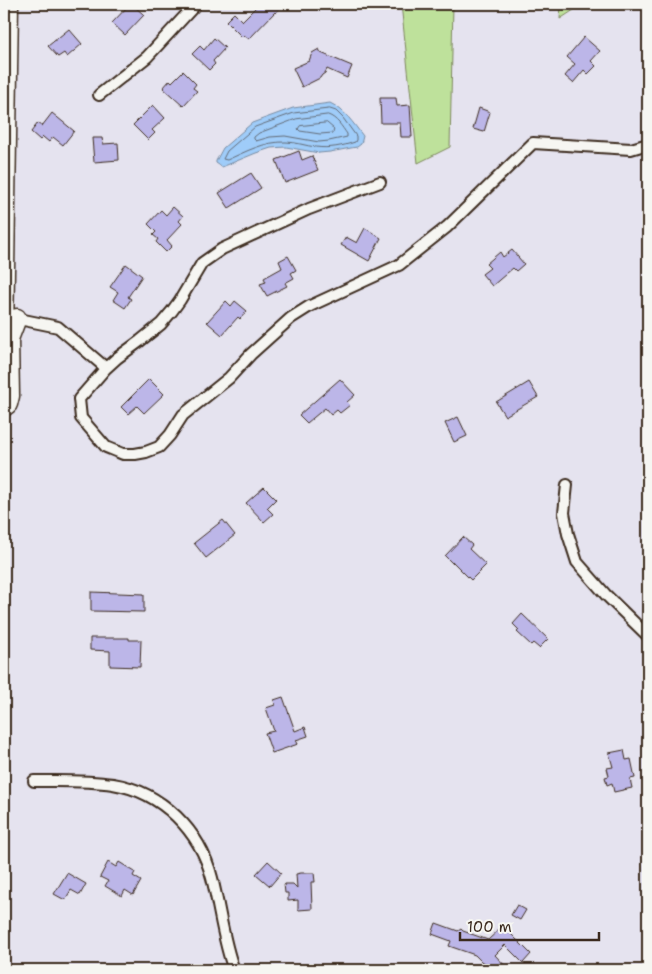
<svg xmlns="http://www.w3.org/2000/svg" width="652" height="974" viewBox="0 0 652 974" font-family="'Shantell Sans',sans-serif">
  <rect width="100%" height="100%" fill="#e5e3ef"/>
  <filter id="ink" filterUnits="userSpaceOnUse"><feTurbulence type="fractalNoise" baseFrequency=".02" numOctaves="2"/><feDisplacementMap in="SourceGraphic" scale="10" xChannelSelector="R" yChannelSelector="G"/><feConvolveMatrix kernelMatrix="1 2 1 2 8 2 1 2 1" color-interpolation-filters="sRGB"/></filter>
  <g filter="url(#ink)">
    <path fill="#bee19b" stroke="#7c865c" d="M 401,4 L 453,4 L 450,147 L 418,163 Z
      M 561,4 L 583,4 L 560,19 Z"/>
    <path fill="#9fccf9" stroke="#778ba1" d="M 330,103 C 345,110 353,123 363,136 L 361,144 L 357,147 L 351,148 L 330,152 L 319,153 L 286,147 L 271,148 L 256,153 L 222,167 L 216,163 L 216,161 L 223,148 L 252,123 L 293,108 Z"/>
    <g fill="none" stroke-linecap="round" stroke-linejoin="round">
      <path stroke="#636b76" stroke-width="1" d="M 330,109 L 336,111 L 343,118 L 356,136 L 356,140 L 355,142 C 343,146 329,149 316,147 C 306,146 296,142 286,142 C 265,141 245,152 227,160 L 223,159 L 227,151 L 255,127 L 294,113 Z
        M 328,115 C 337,118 342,127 347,134 L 347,137 L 329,141 L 319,142 L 285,136 L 270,137 L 256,141 L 254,139 L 254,137 L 259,133 L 296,119 Z
        M 327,123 L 334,129 L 333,133 L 320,134 L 300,131 L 298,129 L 300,126 Z"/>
    </g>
    <path fill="#bcb6e8" stroke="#3b2a1e" d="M 130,4 L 132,4 L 144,15 L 125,35 L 112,23 Z
      M 259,4 L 283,4 L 276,13 L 275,12 L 249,39 L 244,35 L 242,37 L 226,21 L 234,13 L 242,21 Z
      M 69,29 L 82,44 L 67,57 L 64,53 L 58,57 L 48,46 Z
      M 584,37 L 600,51 L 591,61 L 596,66 L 588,74 L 584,70 L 573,83 L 565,76 L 575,64 L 567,57 Z
      M 214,38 L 225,48 L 213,61 L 215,64 L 209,70 L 192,54 L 200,46 L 204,50 Z
      M 319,49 L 321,53 L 352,66 L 347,78 L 327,69 L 325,73 L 322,75 L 320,78 L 302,87 L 293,68 L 309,61 L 312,53 Z
      M 183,71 L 196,84 L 193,88 L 197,91 L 183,106 L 163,88 L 170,80 L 172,82 Z
      M 380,98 L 396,98 L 397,106 L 410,105 L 412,137 L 401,137 L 400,123 L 381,123 Z
      M 153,105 L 165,118 L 152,130 L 155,133 L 148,140 L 133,125 Z
      M 479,108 L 490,112 L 484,132 L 473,129 Z
      M 52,113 L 74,131 L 63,145 L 53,137 L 49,142 L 43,137 L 40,140 L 31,132 L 38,123 L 42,126 Z
      M 92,138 L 102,138 L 103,144 L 118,143 L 119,160 L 94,162 Z
      M 299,151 L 302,160 L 312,156 L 318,170 L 285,183 L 276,160 Z
      M 251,173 L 261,188 L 229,208 L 219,193 Z
      M 173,207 L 183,216 L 179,221 L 182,224 L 167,240 L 172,246 L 166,252 L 156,242 L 158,239 L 153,235 L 156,232 L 148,224 L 161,210 L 166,215 Z
      M 365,228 L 381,238 L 369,261 L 341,245 L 346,237 L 357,243 Z
      M 512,250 L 524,264 L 516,271 L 513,268 L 492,286 L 482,274 L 490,268 L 486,264 L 500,252 L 503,257 Z
      M 288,256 L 296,270 L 291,273 L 294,278 L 285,283 L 287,286 L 267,296 L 260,284 L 266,282 L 264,278 L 282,268 L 279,261 Z
      M 126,264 L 142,276 L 128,297 L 131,299 L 125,308 L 113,300 L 118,292 L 110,287 Z
      M 226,301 L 231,306 L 235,301 L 247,311 L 240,319 L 238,317 L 222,335 L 207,322 Z
      M 149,379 L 164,394 L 144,413 L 137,406 L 128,414 L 121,407 Z
      M 340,379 L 355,395 L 347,402 L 350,405 L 340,413 L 337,410 L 331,415 L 325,408 L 307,423 L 299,415 Z
      M 529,382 L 538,397 L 505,416 L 496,402 Z
      M 458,417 L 467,436 L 454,442 L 445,423 Z
      M 264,487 L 276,499 L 267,508 L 273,514 L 264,522 L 246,503 Z
      M 223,520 L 235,535 L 206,558 L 194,543 Z
      M 463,537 L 472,545 L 469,549 L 486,565 L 471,580 L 453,562 L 452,563 L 445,556 Z
      M 91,592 L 144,594 L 144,612 L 91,611 Z
      M 522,614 L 548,639 L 539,648 L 533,643 L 531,645 L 517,632 L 519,630 L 513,624 Z
      M 90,638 L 129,638 L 129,640 L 141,640 L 140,667 L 110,666 L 110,651 L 90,650 Z
      M 283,697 L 295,731 L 305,727 L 308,736 L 296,740 L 298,744 L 272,753 L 265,733 L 274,731 L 266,708 L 275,705 L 274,700 Z
      M 624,750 L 626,760 L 631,759 L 635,778 L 630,779 L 632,788 L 614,792 L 612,783 L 607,785 L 605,777 L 609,776 L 607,768 L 613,767 L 609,753 Z
      M 268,861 L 281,873 L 270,886 L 256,874 Z
      M 108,862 L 116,867 L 119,862 L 135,872 L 133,876 L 141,881 L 133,895 L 125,890 L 122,896 L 105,886 L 108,881 L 100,877 Z
      M 67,873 L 86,884 L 80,895 L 71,890 L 65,900 L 54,894 Z
      M 301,873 L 314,873 L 315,882 L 311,882 L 312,909 L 298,910 L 298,900 L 288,901 L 288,893 L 285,893 L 284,884 L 293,884 L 297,888 L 296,874 Z
      M 517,905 L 526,910 L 520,920 L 511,915 Z
      M 436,923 L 458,931 L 461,929 L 463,931 L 488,940 L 503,926 L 531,954 L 523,963 L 505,945 L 495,955 L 509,970 L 494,970 L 495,967 L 482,962 L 475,955 L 449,946 L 451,941 L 432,934 Z"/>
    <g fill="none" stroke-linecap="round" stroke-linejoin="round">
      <defs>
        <path id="minor" d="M 99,95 L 147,57 L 196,4
          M 14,318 L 58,327 L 106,368 L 79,399 L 81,418 L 106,447 L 123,454 L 135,454 L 146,452 L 159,447 L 170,435 L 183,415 L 229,378 L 251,354 L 291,318 L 310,306 L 399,265 L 447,227 L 533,143 L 631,149 L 648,144
          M 106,368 L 117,358 L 140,341 L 161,324 L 172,311 L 180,300 L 202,263 L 222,249 L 309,209 L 380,182
          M 567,485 L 564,513 L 568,534 L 577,562 L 606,595 L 648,636
          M 34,781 C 60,781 87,780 113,784 C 162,792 200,831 212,878 C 220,909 223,941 234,970"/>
        <path id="trunk" d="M 4,337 L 9,4
          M 4,407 L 8,404 L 10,396 L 9,339 L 17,318"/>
      </defs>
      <use href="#minor" stroke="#3b2a1e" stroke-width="14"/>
      <use href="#trunk" stroke="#3b2a1e" stroke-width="21"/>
      <use href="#minor" stroke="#f6f6f2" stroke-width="10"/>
      <use href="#trunk" stroke="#f6f6f2" stroke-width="18"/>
    </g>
  </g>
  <rect width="652" height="974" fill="none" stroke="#f6f6f2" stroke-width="20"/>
  <rect x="10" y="10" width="632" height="954" fill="none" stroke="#3b2a1e" stroke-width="2" filter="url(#ink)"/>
  <path d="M460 932v8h139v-8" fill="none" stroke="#3b2a1e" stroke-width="2.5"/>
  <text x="467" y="932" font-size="15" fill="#3b2a1e" stroke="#f6f6f2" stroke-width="4" paint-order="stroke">100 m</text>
</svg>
